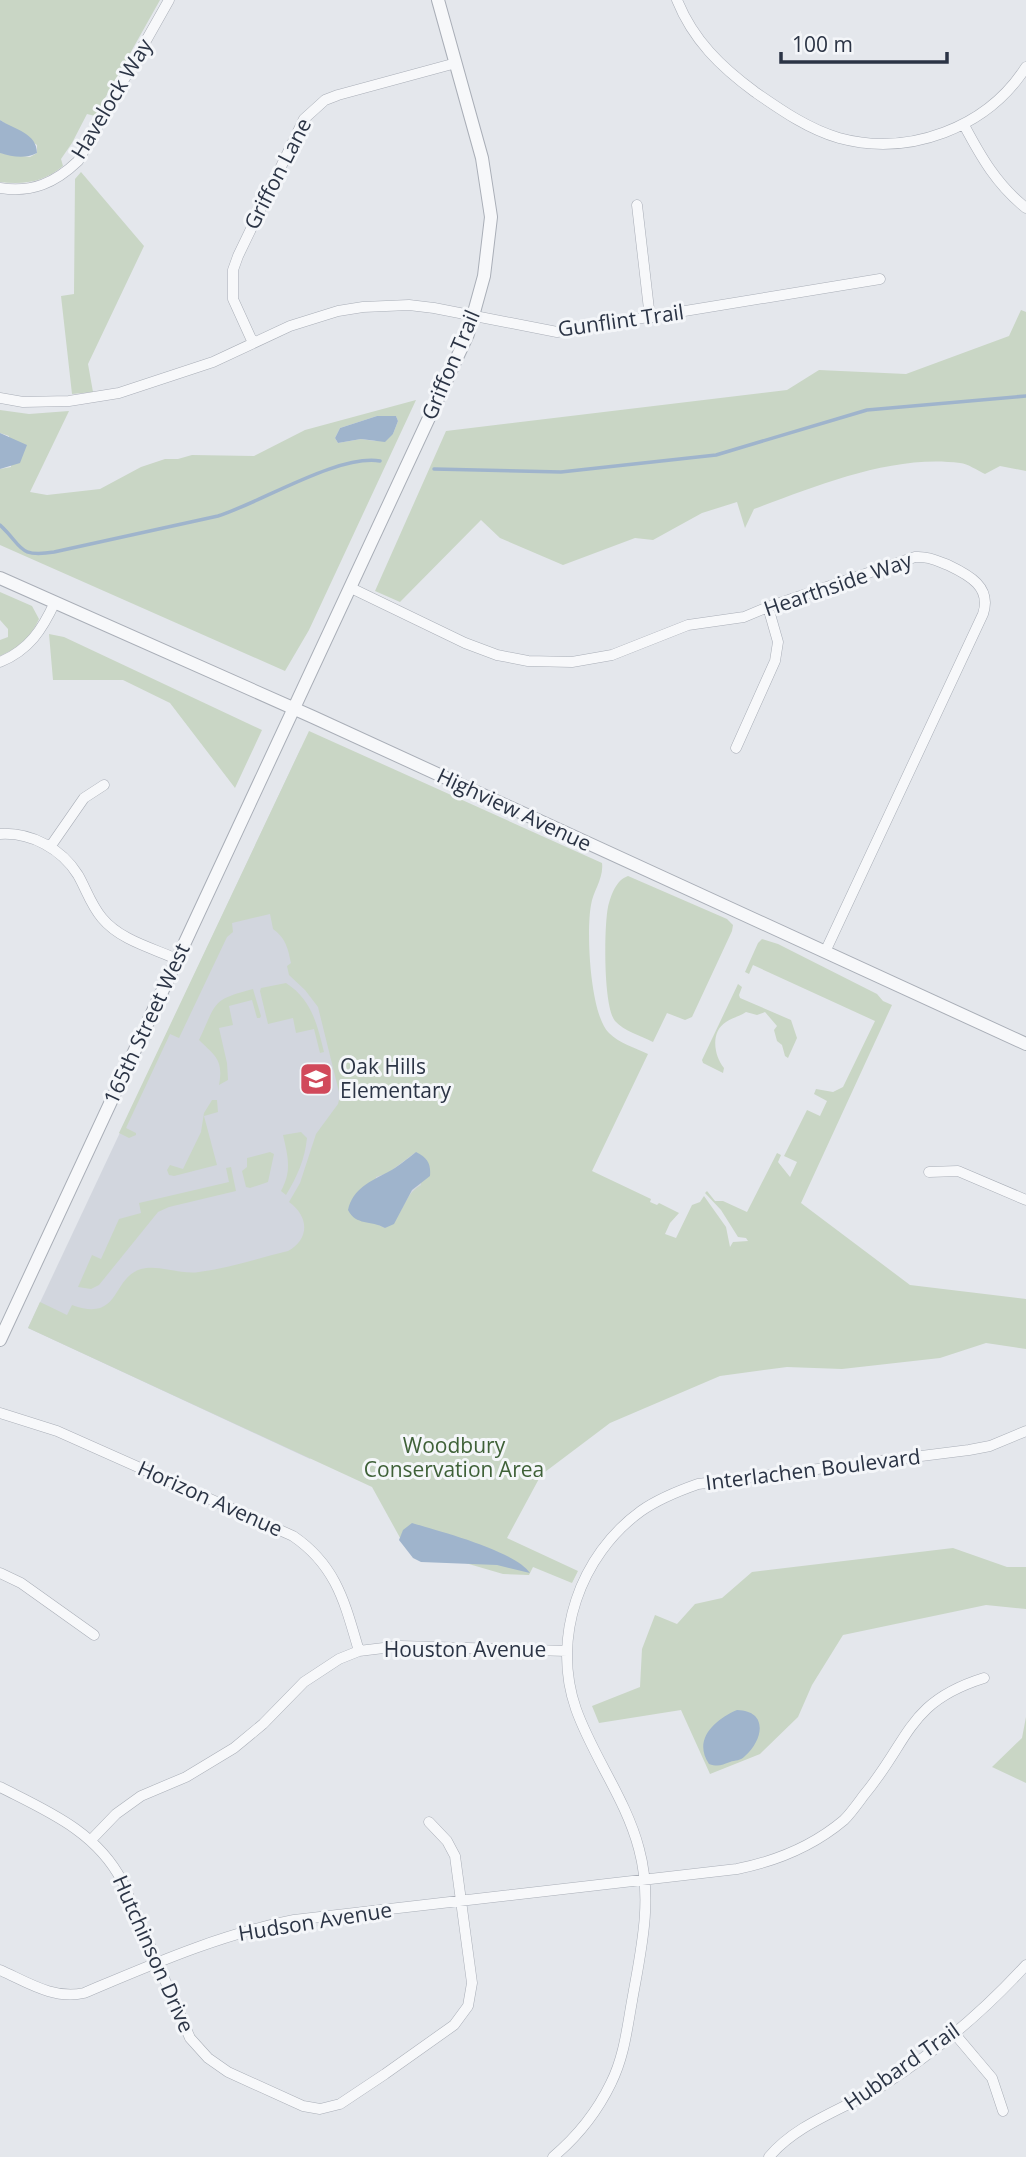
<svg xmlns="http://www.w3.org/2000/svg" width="1026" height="2157" viewBox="0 0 1026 2157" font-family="'Open Sans',sans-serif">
  <rect width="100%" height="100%" fill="#e4e7ec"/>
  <path fill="#d2d6de" d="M 301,748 L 583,875 L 310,1459 L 28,1328 Z"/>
  <path fill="#c9d6c5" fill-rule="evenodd" d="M 0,0 L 160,0 L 95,116 L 87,114 L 72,143 L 61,159 L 63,166 C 44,182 24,185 0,182 L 0,153 L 30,157 L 37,153 L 37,145 L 0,120 Z
    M 81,172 L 144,246 L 88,364 L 93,392 L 72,394 L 61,296 L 74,294 L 75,179 Z
    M 1021,310 L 1026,312 L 1026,471 L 1000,466 L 985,474 C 977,470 968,464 960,463 C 893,454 816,486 754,509 L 745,528 L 737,502 L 702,513 L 653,540 L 635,538 L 563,565 L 500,538 L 481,520 L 400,602 L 375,591 L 446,431 L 787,390 L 819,370 L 906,374 L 1009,336 Z
    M 416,400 L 309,630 L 285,671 L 0,545 L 0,469 L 11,467 L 9,436 L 0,433 L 0,410 L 29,414 L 69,411 L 30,492 L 47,495 L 100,489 L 141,467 L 165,459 L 178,459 L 192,455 L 254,456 L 305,430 ZM 377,416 L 396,416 L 398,421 L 393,434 L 375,441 L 361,439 L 338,443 L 335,438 L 340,428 Z
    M 0,592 L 32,606 L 39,619 C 31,637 18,648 0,656 L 0,640 L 8,637 L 8,629 L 0,620 Z
    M 49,634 L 64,637 L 262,730 L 235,788 L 170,703 L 123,680 L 53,680 Z
    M 309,731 L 602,863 C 604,878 593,891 591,905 C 586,931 590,1015 609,1033 C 619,1043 635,1048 648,1054 L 592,1171 L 651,1199 L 650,1202 L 657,1205 L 659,1203 L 679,1213 L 670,1223 L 665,1234 L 676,1238 L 692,1205 L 700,1202 L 704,1196 L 726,1227 L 730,1247 L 733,1242 L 748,1241 L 746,1238 L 738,1237 L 721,1210 L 705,1193 L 707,1191 L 715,1201 L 723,1201 L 747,1212 L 777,1153 L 781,1155 L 778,1162 L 790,1177 L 797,1162 L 784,1156 L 807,1110 L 820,1116 L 827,1101 L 814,1094 L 816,1089 L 833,1092 L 843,1087 L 875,1021 L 753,965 L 749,974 L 745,972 L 758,943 L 762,939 L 778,944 L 877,994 L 883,1001 L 892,1005 L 801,1203 L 910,1285 L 1026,1299 L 1026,1349 L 986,1343 L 940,1358 L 842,1369 L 787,1367 L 720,1376 L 610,1423 L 541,1475 L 507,1538 L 578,1571 L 572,1583 L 533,1567 L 529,1575 L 503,1574 L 404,1545 L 372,1487 L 28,1328 L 40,1302 L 67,1315 L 72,1305 C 121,1323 111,1278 141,1269 C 159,1264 180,1275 199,1272 C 229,1268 259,1258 288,1251 C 310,1239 309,1216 289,1202 L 300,1183 L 316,1134 L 338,1104 L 340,1096 L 318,1007 L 305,990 L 289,975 L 287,966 L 291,963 C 288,949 286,938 273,929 L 270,914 L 232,923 L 233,932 L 227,937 L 179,1038 L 170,1034 L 126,1128 L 136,1133 L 136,1135 L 129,1138 L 119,1133 ZM 416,1152 L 421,1185 C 402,1195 403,1220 385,1228 L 373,1222 L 376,1177 L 388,1173 Z
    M 628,876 L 727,919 L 733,925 L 732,931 L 692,1017 L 685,1020 L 667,1013 L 653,1042 C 641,1036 624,1031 615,1021 C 603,1006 604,926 608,907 C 611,895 616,880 628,876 Z
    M 286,983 C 312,1000 317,1024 324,1052 L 320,1053 L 314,1029 L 296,1033 L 293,1018 L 268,1024 L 260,991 L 261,988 Z
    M 738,984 L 742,987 L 739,995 L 740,998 L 791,1020 L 797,1038 L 788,1058 L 785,1056 L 782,1045 L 777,1041 L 774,1030 L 777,1026 L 765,1012 L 757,1015 L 746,1012 C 739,1017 733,1017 726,1022 C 710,1032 714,1056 724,1068 L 723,1073 L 703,1063 L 702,1060 Z
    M 253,989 L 261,1016 L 260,1018 L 257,1018 L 252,1000 L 229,1006 L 233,1025 L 219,1028 L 227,1063 L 228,1080 L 219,1085 C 224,1059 214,1055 199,1040 C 217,1002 211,1000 253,989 Z
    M 212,1100 L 217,1100 L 218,1112 L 204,1116 L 217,1165 L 174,1176 L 169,1175 L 167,1170 L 170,1165 L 183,1169 L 201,1132 L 204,1113 Z
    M 301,1132 L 307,1138 C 305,1159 297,1177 286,1195 L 281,1191 C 292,1171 288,1157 283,1135 Z
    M 270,1152 L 274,1154 L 268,1182 L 250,1188 L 246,1187 L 242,1171 L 247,1167 L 247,1158 Z
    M 231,1167 L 236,1191 L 169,1207 L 158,1212 L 99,1285 L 91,1289 L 78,1287 L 92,1255 L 101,1259 L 119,1219 L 141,1213 L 139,1203 L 229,1182 L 226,1168 Z
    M 953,1548 L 1007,1567 L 1026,1567 L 1026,1609 L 986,1605 L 843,1635 L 812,1685 L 798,1717 L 760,1754 L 710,1774 L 681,1710 L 599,1723 L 592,1706 L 640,1687 L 642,1649 L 655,1615 L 677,1624 L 695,1604 L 722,1598 L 752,1572 Z
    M 1026,1717 L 1026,1783 L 992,1767 L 1022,1738 Z"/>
  <path fill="#9fb4cc" d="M 0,120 C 15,130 37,133 37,153 C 25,159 13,157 0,153 Z
    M 377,416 L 396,416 L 398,421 L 393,434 L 385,442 L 361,439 L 338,443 L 335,438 L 340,428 Z
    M 0,433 L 27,445 L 20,463 L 0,469 Z
    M 416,1152 C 428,1158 431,1164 430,1176 L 412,1190 L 394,1224 L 385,1228 C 371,1220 356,1226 348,1210 C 353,1188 370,1182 388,1172 C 398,1167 407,1159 416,1152 Z
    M 412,1523 C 439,1531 515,1551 530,1573 L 497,1565 L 421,1562 L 413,1558 L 399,1540 L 403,1530 Z
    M 737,1710 C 769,1711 763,1740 745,1756 C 741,1761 735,1760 730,1762 C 722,1765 718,1767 709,1764 C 692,1739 716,1719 737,1710 Z"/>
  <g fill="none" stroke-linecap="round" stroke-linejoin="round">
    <path stroke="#9fb4cc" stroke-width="3.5" d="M 434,469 L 561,472 L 716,455 L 867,410 L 1026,396
      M 0,525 C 23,546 17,558 54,552 L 218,516 C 260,503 338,454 380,461"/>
    <defs>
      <path id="minor" d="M 677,0 C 693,40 721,67 755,92 C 781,110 808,129 839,138 C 909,157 987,128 1026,67
        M 964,125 C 981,157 997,185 1026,208
        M 0,188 C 32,193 55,183 78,161 L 169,0
        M 637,205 L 650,318
        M 253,343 L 233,299 L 233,270 L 238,256 L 304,119 L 325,100 L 338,95 L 456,63
        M 0,398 L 23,402 L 69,401 L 119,393 L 213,362 L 290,326 L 338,311 L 363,307 L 409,305 L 434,308 L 557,332 L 880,279
        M 351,588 L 465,643 L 497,655 L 528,661 L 572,662 L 612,655 L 688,625 L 744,617 L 768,607 L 915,557 C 928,556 937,561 948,565 C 969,575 992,587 983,614 L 825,952
        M 0,662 C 29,650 42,630 55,602
        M 736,748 L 775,661 L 778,642 L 768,607
        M 0,834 C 31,832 62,849 78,875 C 86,889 91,905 102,918 C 120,940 152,948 177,959
        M 50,847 L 84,798 L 104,785
        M 929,1172 L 958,1171 L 1026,1200
        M 0,1413 L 57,1431 L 293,1536 C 337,1566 345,1604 359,1651
        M 0,1573 L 21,1583 L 94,1635
        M 0,1787 C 47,1811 96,1831 122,1881 L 190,2038 L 208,2058 L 228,2072 L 303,2106 L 320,2109 L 340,2104 L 385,2074 L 454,2025 L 468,2006 L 472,1983 L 455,1856 L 447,1841 L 429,1822
        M 91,1840 L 116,1814 L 141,1796 L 186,1777 L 234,1748 L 263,1724 L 304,1682 L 339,1659 L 359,1651 L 400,1646 L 567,1651
        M 0,1970 C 27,1982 54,2000 84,1993 C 153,1964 221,1934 294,1920 L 737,1869 C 777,1861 812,1847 844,1820 C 851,1813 858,1803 864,1795 C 910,1740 907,1702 984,1678
        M 954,2033 L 992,2078 L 1003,2111
        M 553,2157 C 578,2136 597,2112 611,2083 C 624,2057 627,2029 632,2001 C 641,1950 653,1900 639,1849 C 626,1799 593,1757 576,1709 C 551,1638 580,1555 641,1511 C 658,1499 678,1491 698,1484 L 969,1450 L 990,1446 L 1026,1431
        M 769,2157 C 797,2123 845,2109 882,2086 C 934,2053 984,2011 1026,1965"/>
      <path id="tertiary" d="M 0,578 L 313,717 L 1026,1044
        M 0,1340 L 468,334 L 484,276 L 491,217 L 482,158 L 438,0"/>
    </defs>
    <use href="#minor" stroke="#a9aeb7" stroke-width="11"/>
    <use href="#tertiary" stroke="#a9aeb7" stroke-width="14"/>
    <use href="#minor" stroke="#f7f8fa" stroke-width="10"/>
    <use href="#tertiary" stroke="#f7f8fa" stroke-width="12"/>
  </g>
  <defs>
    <symbol id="school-square" viewBox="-11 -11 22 22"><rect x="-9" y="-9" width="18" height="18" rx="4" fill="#d1495b" stroke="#f4f6f9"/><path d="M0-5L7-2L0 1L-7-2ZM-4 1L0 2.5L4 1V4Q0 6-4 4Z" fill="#fff"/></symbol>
  </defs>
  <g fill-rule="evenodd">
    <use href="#school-square" x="297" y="1060" width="38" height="38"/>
  </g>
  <g text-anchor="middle" stroke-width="6" stroke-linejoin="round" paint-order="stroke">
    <g font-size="21" fill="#2b3445" stroke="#f4f6f9">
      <text transform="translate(112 99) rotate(-59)" y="7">Havelock Way</text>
      <text transform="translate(278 174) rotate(-63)" y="7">Griffon Lane</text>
      <text transform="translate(621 321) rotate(-8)" y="7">Gunflint Trail</text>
      <text transform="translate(451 365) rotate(-67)" y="7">Griffon Trail</text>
      <text transform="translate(838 585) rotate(-19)" y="7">Hearthside Way</text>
      <text transform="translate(514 810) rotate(25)" y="7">Highview Avenue</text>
      <text transform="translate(147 1024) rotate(-65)" y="7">165th Street West</text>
      <text transform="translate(813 1470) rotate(-7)" y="7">Interlachen Boulevard</text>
      <text transform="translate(210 1499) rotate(24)" y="7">Horizon Avenue</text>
      <text x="465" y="1657">Houston Avenue</text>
      <text transform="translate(315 1922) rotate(-9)" y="7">Hudson Avenue</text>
      <text transform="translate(153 1954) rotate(66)" y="7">Hutchinson Drive</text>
      <text transform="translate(902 2067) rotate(-35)" y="7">Hubbard Trail</text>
    </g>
    <g font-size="21" fill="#2b3445" stroke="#f4f6f9" text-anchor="start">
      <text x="340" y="1074">Oak Hills<tspan x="340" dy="24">Elementary</tspan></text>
    </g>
    <g font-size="21" fill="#3f6138" stroke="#f4f6f9">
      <text x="454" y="1453">Woodbury<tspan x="454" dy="24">Conservation Area</tspan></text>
    </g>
  </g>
  <path d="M781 52v10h166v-10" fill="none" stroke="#2b3445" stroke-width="3.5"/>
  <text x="792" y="52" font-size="21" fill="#2b3445" stroke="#f4f6f9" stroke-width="5" paint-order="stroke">100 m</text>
</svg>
